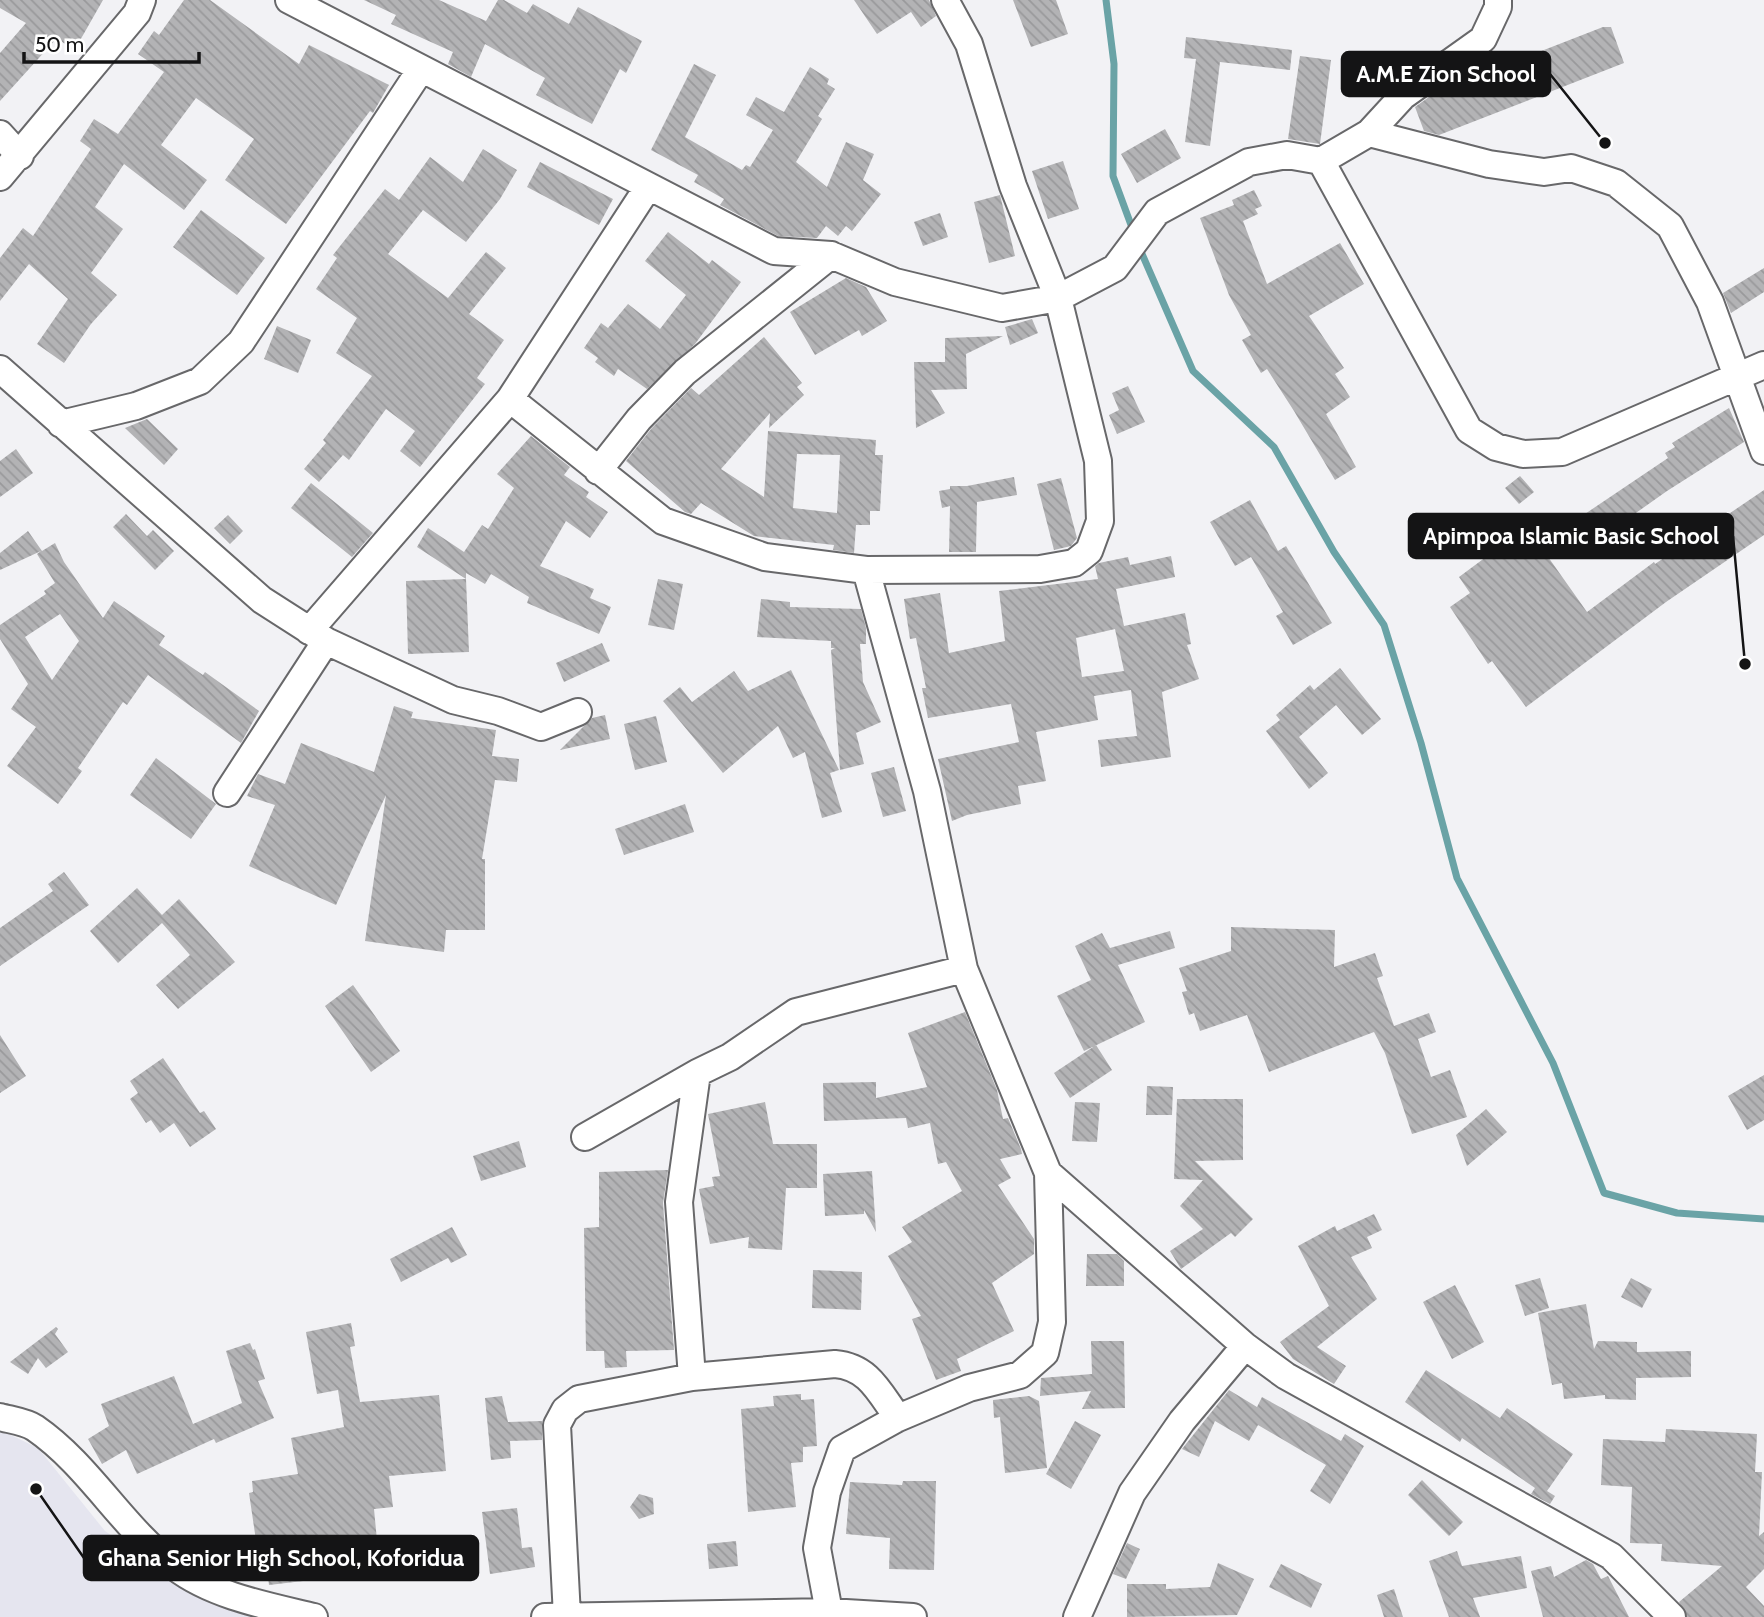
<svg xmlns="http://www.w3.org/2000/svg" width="1764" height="1617" viewBox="0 0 1764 1617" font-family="Cabin,sans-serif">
  <defs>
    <pattern id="building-back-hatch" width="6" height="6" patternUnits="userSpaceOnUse" patternTransform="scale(1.75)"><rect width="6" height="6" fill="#b3b3b5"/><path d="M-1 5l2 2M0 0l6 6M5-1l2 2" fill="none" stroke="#99999b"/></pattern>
  </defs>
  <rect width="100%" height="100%" fill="#f2f2f5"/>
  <path fill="#e5e5ef" d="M 0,1430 L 38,1448 L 105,1531 L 187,1587 L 264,1617 L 0,1617 Z"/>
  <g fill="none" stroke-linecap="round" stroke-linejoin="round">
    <path stroke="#6aa3a6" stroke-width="7" d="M 1106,0 L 1114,64 L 1113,176 L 1134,233
      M 1139,247 L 1193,371 L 1274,447 L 1334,552 L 1384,625 L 1421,743 L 1457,878 L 1553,1063 L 1604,1193 L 1677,1213 L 1764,1219"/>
  </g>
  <path fill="url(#building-back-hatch)" fill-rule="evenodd" d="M 0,0 L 103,0 L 74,51 L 57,38 L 0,101 L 0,53 L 26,23 L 0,8 Z
    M 184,0 L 210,0 L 299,64 L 309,45 L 389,85 L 373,113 L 370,111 L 286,224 L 225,180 L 254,139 L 196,98 L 161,145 L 207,180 L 184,210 L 124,164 L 95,207 L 123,229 L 91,273 L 117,295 L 91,324 L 64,363 L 37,344 L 68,299 L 29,264 L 0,301 L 0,258 L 23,228 L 33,236 L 91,149 L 80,141 L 94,119 L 118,134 L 164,72 L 138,54 L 154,31 L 159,35 Z
    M 364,0 L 439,0 L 486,21 L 498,0 L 504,0 L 527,13 L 533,4 L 569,24 L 578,7 L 642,41 L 626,73 L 620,69 L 592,124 L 536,95 L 545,78 L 485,44 L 471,77 L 448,64 L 453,52 L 391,24 L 396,15 Z
    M 854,0 L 929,0 L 936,16 L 921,27 L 911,12 L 877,34 Z
    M 1013,0 L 1056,0 L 1068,34 L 1031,47 Z
    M 1603,27 L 1611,27 L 1624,63 L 1439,135 L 1424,131 L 1415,107 L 1436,92 Z
    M 1186,37 L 1292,50 L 1290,70 L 1220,62 L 1210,146 L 1185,142 L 1196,59 L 1184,58 Z
    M 1300,56 L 1331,60 L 1320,144 L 1288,139 Z
    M 694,64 L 716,75 L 685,137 L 742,170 L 746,165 L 750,167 L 773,130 L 746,115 L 756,97 L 784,112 L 810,67 L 829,79 L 827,84 L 835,89 L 818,116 L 822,119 L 796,162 L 827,187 L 846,142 L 874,154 L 863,180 L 881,194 L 852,231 L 846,226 L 838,236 L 826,226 L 817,238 L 778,236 L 720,205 L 724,199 L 694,182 L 698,175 L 651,150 Z
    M 1165,129 L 1181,158 L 1137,183 L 1121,154 Z
    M 483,149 L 517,170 L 500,199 L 466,242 L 423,210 L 388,254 L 448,298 L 486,252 L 506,268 L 469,314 L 504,340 L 477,378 L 485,384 L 420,467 L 400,451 L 415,431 L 386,409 L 349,460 L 343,455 L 319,482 L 304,469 L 326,443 L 323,440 L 372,376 L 336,353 L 357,318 L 316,289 L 337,258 L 333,255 L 385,189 L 399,200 L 430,157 L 463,182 Z
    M 1063,161 L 1079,209 L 1048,219 L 1032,171 Z
    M 540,162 L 613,199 L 599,225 L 527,187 Z
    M 1254,190 L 1262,206 L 1255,209 L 1258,214 L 1243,221 L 1267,284 L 1340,243 L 1364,284 L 1309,316 L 1344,368 L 1335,374 L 1350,397 L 1326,414 L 1356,467 L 1335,480 L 1294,411 L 1267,369 L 1261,373 L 1242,340 L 1251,335 L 1229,295 L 1200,218 L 1234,205 L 1232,200 Z
    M 1000,195 L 1015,256 L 989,263 L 974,202 Z
    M 201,210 L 265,258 L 237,295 L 173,247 Z
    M 940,213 L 948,237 L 923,246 L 914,222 Z
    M 668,232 L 709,264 L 712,260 L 741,282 L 695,344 L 647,389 L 618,369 L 614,376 L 595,362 L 598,358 L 584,348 L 601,323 L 608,328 L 628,304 L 660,329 L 686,295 L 645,261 Z
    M 1764,268 L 1764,292 L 1731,313 L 1723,293 Z
    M 846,278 L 866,287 L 887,321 L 862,336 L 859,330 L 815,355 L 790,312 Z
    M 1032,319 L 1038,333 L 1010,345 L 1005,327 Z
    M 277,326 L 311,340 L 298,373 L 264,359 Z
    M 1003,336 L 966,354 L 967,389 L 931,390 L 945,413 L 916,428 L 914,362 L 945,362 L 945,338 Z
    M 764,337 L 802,383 L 797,387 L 804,395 L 769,428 L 770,413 L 721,469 L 764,497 L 768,431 L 876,440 L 875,455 L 883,455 L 880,511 L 870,511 L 870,525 L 856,525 L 854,553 L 833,550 L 834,545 L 754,536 L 701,503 L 691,514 L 685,512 L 626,461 L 651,429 L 691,388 L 699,395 ZM 797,454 L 840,455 L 837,513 L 793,508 Z
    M 1128,386 L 1145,422 L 1117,434 L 1109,415 L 1119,410 L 1112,393 Z
    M 1729,408 L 1744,442 L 1667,491 L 1592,544 L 1576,520 L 1668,458 L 1665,453 L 1675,447 L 1672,443 Z
    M 147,419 L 178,449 L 164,465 L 125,428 Z
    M 531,436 L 570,467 L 564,475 L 589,492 L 586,497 L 608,512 L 590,538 L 566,521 L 540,566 L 594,589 L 590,598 L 611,607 L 599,634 L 527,603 L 529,597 L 491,574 L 485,584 L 466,573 L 466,579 L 417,547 L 428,528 L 464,552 L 482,525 L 488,529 L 514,488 L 497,474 Z
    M 16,449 L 33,473 L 0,497 L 0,461 Z
    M 1520,476 L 1534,492 L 1519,504 L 1505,488 Z
    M 1014,477 L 1017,495 L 977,502 L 976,552 L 949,552 L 950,506 L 942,508 L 939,491 L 950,489 L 950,486 L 967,486 Z
    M 1061,478 L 1077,538 L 1071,546 L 1054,550 L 1037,484 Z
    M 311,483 L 373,533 L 352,557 L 291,508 Z
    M 1764,490 L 1764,535 L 1666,602 L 1526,707 L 1492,661 L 1488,664 L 1450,607 L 1470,593 L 1459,577 L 1529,525 L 1549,552 L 1546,554 L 1587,612 L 1654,562 L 1655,564 Z
    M 1250,500 L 1278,551 L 1286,546 L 1332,623 L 1293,645 L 1276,616 L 1283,612 L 1251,557 L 1235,566 L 1210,522 Z
    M 126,514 L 147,536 L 153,530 L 174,551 L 155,570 L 113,527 Z
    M 228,515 L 243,531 L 230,544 L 214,528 Z
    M 28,531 L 42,551 L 55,543 L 64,562 L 103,618 L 114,601 L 165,636 L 159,645 L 203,675 L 205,672 L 259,711 L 241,743 L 148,675 L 127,705 L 123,702 L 78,768 L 82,771 L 58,804 L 7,766 L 36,727 L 11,709 L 28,684 L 0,639 L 0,625 L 46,594 L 44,591 L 55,583 L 37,554 L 41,551 L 0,570 L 0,553 ZM 60,614 L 79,641 L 52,680 L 25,637 Z
    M 1171,556 L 1175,577 L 1116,589 L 1124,626 L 1185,613 L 1191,644 L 1187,645 L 1199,679 L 1162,692 L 1171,757 L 1101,767 L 1098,740 L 1137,736 L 1131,690 L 1094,696 L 1098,720 L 1036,732 L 1046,781 L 1018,786 L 1021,804 L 967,815 L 952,821 L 938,759 L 1019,742 L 1011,704 L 928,718 L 922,688 L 926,688 L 916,638 L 910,639 L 904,599 L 940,593 L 949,653 L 1005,641 L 999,591 L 1098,579 L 1095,566 L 1099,563 L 1128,557 L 1130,565 ZM 1115,629 L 1124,671 L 1082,677 L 1076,638 Z
    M 466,579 L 469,652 L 408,654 L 406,581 Z
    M 658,579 L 683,584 L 674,630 L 648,625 Z
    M 761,599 L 790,602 L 790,607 L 861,609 L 866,628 L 866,644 L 860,644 L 863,682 L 881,722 L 856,733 L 864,764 L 840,770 L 831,650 L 835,648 L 831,648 L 831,641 L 757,637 Z
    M 602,643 L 610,661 L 564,682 L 556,663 Z
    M 1340,668 L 1381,719 L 1362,735 L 1336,705 L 1299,737 L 1328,773 L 1309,789 L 1266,731 L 1280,720 L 1276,715 L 1310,685 L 1314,690 Z
    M 791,670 L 839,770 L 830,773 L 842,812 L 822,818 L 805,752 L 793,758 L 778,726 L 723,773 L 663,701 L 680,687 L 692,702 L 734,671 L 748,691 Z
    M 394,706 L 413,712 L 411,718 L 496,730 L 492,756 L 519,759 L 517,782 L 495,780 L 482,859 L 485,859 L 485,930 L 446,930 L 444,952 L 365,941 L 386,795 L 336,905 L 249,866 L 275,805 L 247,796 L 258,774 L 285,784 L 301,743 L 374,772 Z
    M 605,715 L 610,739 L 560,750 L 592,718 Z
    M 656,716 L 667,762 L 635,770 L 624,724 Z
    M 156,758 L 216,804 L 191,839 L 130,795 Z
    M 894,767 L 906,811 L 883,817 L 871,773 Z
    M 685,804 L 694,832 L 624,855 L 615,829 Z
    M 64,872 L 89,905 L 0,966 L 0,928 L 53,891 L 48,884 Z
    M 137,888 L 162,915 L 179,899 L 235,962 L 178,1009 L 156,985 L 190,955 L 162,923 L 118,963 L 90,931 Z
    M 1231,927 L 1335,930 L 1334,967 L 1375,953 L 1383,976 L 1377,978 L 1394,1026 L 1429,1013 L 1436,1032 L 1418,1039 L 1431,1077 L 1450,1070 L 1467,1117 L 1412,1134 L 1385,1053 L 1374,1032 L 1269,1072 L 1247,1015 L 1200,1031 L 1194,1013 L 1189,1015 L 1182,992 L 1187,991 L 1179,968 L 1231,951 Z
    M 1170,931 L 1175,948 L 1118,965 L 1145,1022 L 1084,1051 L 1057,996 L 1091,980 L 1075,946 L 1102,933 L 1110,948 Z
    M 353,985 L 400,1051 L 371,1072 L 325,1006 Z
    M 965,1012 L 997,1090 L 1003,1119 L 1008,1118 L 1021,1149 L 1022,1154 L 1000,1159 L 1011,1178 L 998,1185 L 1034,1239 L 1034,1254 L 992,1283 L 1014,1331 L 957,1359 L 961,1371 L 936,1380 L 912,1319 L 921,1316 L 888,1256 L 912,1242 L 902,1227 L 962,1191 L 946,1162 L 938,1164 L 930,1123 L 908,1128 L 906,1118 L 824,1121 L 823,1083 L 876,1082 L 876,1098 L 927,1087 L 908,1033 Z
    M 0,1035 L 26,1076 L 0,1093 Z
    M 1096,1045 L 1112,1070 L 1070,1098 L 1054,1073 Z
    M 163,1058 L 200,1113 L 204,1111 L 216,1129 L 190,1147 L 174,1123 L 160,1133 L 151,1120 L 146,1123 L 130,1099 L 138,1093 L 130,1081 Z
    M 1764,1075 L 1764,1120 L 1747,1130 L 1728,1096 Z
    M 1147,1086 L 1173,1087 L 1172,1115 L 1146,1115 Z
    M 1177,1099 L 1243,1099 L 1243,1160 L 1195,1161 L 1253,1219 L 1235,1237 L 1231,1233 L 1181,1269 L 1170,1251 L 1203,1229 L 1180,1206 L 1203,1180 L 1174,1179 Z
    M 765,1102 L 773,1144 L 817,1144 L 817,1188 L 786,1188 L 782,1250 L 748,1248 L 749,1237 L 710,1244 L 699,1189 L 714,1186 L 712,1177 L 720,1176 L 708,1114 Z
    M 1075,1102 L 1100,1103 L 1097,1142 L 1072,1141 Z
    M 1486,1109 L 1507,1132 L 1467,1166 L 1456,1135 Z
    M 519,1141 L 526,1167 L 481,1181 L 473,1156 Z
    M 668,1170 L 663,1203 L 674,1350 L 626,1351 L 627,1367 L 605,1368 L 604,1351 L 586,1351 L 584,1228 L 599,1227 L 599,1172 Z
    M 872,1171 L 876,1232 L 864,1210 L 864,1214 L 825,1216 L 823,1174 Z
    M 1374,1214 L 1382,1230 L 1367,1237 L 1372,1248 L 1351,1257 L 1377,1299 L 1317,1347 L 1346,1366 L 1334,1384 L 1293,1359 L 1280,1342 L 1329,1306 L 1298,1246 L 1335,1226 L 1337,1231 Z
    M 452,1227 L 467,1255 L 451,1263 L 448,1258 L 401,1282 L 390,1259 Z
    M 1087,1254 L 1117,1254 L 1124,1261 L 1124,1286 L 1086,1286 Z
    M 813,1270 L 862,1272 L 861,1310 L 812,1308 Z
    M 1540,1278 L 1549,1308 L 1525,1316 L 1515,1285 Z
    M 1631,1278 L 1652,1289 L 1642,1308 L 1621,1297 Z
    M 1455,1285 L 1484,1342 L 1452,1359 L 1423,1302 Z
    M 1586,1304 L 1594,1349 L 1598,1341 L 1637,1342 L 1637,1352 L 1691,1351 L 1691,1377 L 1636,1378 L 1636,1400 L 1605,1399 L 1605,1395 L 1564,1399 L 1562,1383 L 1552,1385 L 1538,1313 Z
    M 351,1323 L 355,1346 L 350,1347 L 360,1402 L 439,1395 L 446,1471 L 389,1476 L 393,1507 L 374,1509 L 380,1572 L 269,1585 L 268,1577 L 256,1578 L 254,1554 L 258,1554 L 249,1493 L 253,1492 L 252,1481 L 298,1474 L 291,1438 L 344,1427 L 338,1390 L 317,1394 L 306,1332 Z
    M 56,1327 L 58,1329 L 55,1334 L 68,1352 L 46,1368 L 38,1358 L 28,1374 L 10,1362 Z
    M 1091,1341 L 1124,1341 L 1125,1408 L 1082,1409 L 1091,1391 L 1040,1396 L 1041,1378 L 1092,1374 Z
    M 250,1343 L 253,1350 L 255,1349 L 265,1379 L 258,1381 L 274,1418 L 216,1443 L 214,1439 L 137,1474 L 126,1450 L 102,1464 L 88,1439 L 109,1426 L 101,1404 L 174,1376 L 193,1424 L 242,1403 L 226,1351 Z
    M 1426,1370 L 1500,1418 L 1507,1408 L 1573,1454 L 1547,1491 L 1555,1496 L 1550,1504 L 1531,1494 L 1535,1488 L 1462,1438 L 1460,1442 L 1405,1402 Z
    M 1229,1390 L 1257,1407 L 1262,1397 L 1341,1441 L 1345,1434 L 1364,1446 L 1330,1504 L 1310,1491 L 1326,1465 L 1258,1425 L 1249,1441 L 1215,1421 L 1199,1457 L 1182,1449 Z
    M 801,1394 L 801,1400 L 814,1399 L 817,1446 L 803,1447 L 803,1462 L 791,1463 L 796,1507 L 748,1512 L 741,1409 L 774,1406 L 773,1396 Z
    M 502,1396 L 508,1422 L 542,1421 L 542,1440 L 510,1441 L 511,1458 L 491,1460 L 485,1398 Z
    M 1029,1396 L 1039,1401 L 1047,1468 L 1005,1473 L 1000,1417 L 994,1418 L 993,1400 Z
    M 1075,1421 L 1101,1435 L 1071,1489 L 1046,1474 Z
    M 1666,1429 L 1757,1434 L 1755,1472 L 1762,1472 L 1759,1536 L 1764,1532 L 1764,1569 L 1746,1587 L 1764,1606 L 1764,1617 L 1687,1617 L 1679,1602 L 1722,1566 L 1661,1561 L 1662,1544 L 1630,1543 L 1632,1487 L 1601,1485 L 1603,1439 L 1665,1442 Z
    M 1422,1480 L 1463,1522 L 1449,1536 L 1408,1495 Z
    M 903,1481 L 936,1481 L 934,1570 L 889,1569 L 890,1538 L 846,1534 L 850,1482 L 902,1485 Z
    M 639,1494 L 653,1498 L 654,1514 L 639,1519 L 630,1507 Z
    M 517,1508 L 522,1548 L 532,1547 L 535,1567 L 490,1574 L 482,1512 Z
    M 736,1541 L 738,1566 L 709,1569 L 707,1544 Z
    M 1127,1543 L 1140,1549 L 1126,1579 L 1113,1574 Z
    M 1457,1551 L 1462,1566 L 1521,1556 L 1527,1588 L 1473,1598 L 1480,1617 L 1449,1617 L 1429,1561 Z
    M 1586,1560 L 1593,1564 L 1601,1579 L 1608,1576 L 1629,1617 L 1543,1617 L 1531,1571 L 1551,1566 L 1554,1577 Z
    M 1218,1563 L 1254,1579 L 1237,1615 L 1127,1617 L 1127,1584 L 1166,1584 L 1166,1589 L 1210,1587 Z
    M 1281,1564 L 1322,1584 L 1311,1608 L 1269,1587 Z
    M 1394,1589 L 1403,1617 L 1384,1617 L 1377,1595 Z"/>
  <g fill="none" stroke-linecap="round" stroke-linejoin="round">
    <defs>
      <path id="minor" d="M 289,0 L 774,251 L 831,255 L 895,282 L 1002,308 L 1058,298 L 1098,461 L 1100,521 L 1089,551 L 1074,563 L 1040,569 L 866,570 L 765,557 L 663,521 L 510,399
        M 945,0 L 969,44 L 1013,186 L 1058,298 L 1115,268 L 1157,212 L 1249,162 L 1287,155 L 1321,161 L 1469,430 L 1496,447 L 1523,454 L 1562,452 L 1764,365
        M 1369,133 L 1489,164 L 1544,172 L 1571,168 L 1616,183 L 1670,226 L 1710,302 L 1764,451
        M 0,134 L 20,156
        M 1321,161 L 1369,133 L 1403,96 L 1483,39 L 1498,7 L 1498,0
        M 0,177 L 137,13 L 142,0
        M 0,369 L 262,600 L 326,641 L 453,700 L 498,711 L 541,727 L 578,712
        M 61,424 L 136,406 L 200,381 L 241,342 L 421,69
        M 598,471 L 639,419 L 685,372 L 831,255
        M 866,570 L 927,791 L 964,969 L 1048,1173 L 1245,1346 L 1286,1376 L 1611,1556 L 1672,1617
        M 309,631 L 510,399 L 648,187
        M 227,793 L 326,641
        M 585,1137 L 697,1073
        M 692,1377 L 679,1202 L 697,1073 L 730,1057 L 796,1012 L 964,969
        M 0,1417 C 11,1420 26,1422 35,1428 C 90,1466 122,1528 175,1567 C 213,1596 268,1606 314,1617
        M 829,1612 L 817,1548 L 827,1492 L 842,1449 L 898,1418 L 969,1388 L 1020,1375 L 1045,1353 L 1052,1322 L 1048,1173
        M 567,1616 L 557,1425 L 565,1410 L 579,1399 L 692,1377 L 835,1364 C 869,1367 879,1392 898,1418
        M 545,1617 L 829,1612 L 913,1617
        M 1077,1617 L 1132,1493 L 1182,1421 L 1245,1346"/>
    </defs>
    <use href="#minor" stroke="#68686a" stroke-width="30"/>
    <use href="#minor" stroke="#fff" stroke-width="26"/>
  </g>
  <path fill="none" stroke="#141415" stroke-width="2.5" d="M1605 143L1550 74M1745 664L1733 536M36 1489L84 1558"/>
  <g fill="#141415" stroke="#fff" stroke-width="2.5">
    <circle cx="1605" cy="143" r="7"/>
    <circle cx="1745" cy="664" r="7"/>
    <circle cx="36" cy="1489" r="7"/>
  </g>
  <g fill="#141415" stroke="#141415" stroke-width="2.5">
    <rect x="1342" y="52" width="208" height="44" rx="7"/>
    <rect x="1409" y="514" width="324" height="44" rx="7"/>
    <rect x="84" y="1536" width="394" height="44" rx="7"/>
  </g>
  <g font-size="23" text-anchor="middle" font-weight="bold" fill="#fff">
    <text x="1446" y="82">A.M.E Zion School</text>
    <text x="1571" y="544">Apimpoa Islamic Basic School</text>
    <text x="281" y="1566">Ghana Senior High School, Koforidua</text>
  </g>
  <path d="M24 52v10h175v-10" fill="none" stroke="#141415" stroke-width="3.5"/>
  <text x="35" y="52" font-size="21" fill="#141415" stroke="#ffffff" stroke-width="5" paint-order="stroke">50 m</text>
</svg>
